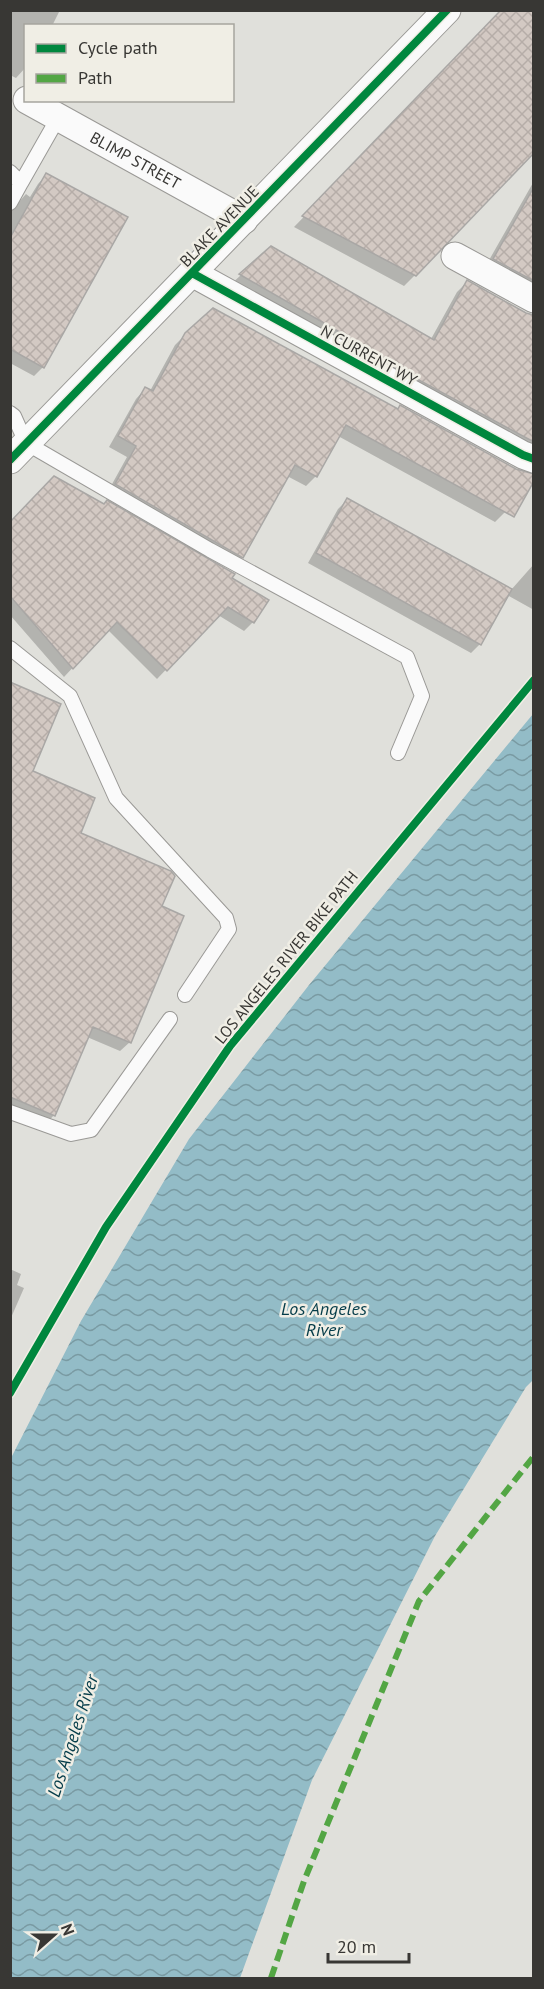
<svg xmlns="http://www.w3.org/2000/svg" width="544" height="1989" viewBox="0 0 544 1989" font-family="'PT Sans',sans-serif">
  <defs>
    <pattern id="water-waves" width="16" height="10" patternUnits="userSpaceOnUse" patternTransform="scale(1.5)"><rect width="16" height="10" fill="#93bcc7"/><path d="M0 5q4-4 8 0t8 0" fill="none" stroke="#799aa2"/></pattern>
    <pattern id="building-cross-hatch" width="8" height="8" patternUnits="userSpaceOnUse" patternTransform="scale(1.5)"><rect width="8" height="8" fill="#d3c9c3"/><path d="M0 0l8 8M0 8l8-8" fill="none" stroke="#b6ada8"/></pattern>
  </defs>
  <rect width="100%" height="100%" fill="#e0e0db"/>
  <path fill="url(#water-waves)" d="M 533,714 L 533,1380 L 526,1387 L 435,1536 L 312,1780 L 240,1978 L 11,1978 L 11,1458 L 81,1321 L 189,1139 L 309,985 Z"/>
  <path fill="#0003" d="M 10,10 L 60,10 L 52,26 L 26,26 L 26,67 L 16,78 L 10,75 Z
    M 464,52 L 534,151 L 415,275 L 404,286 L 294,227 Z
    M 47,174 L 43,367 L 34,376 L 10,363 L 10,212 L 26,194 L 30,197 L 38,184 Z
    M 534,181 L 534,297 L 484,269 Z
    M 271,248 L 431,339 L 457,292 L 467,282 L 526,314 L 534,316 L 534,455 L 230,285 Z
    M 186,334 L 505,512 L 495,522 L 338,436 L 316,476 L 306,486 L 287,476 L 242,557 L 232,567 L 106,495 L 127,457 L 109,447 L 136,399 L 145,389 L 150,391 L 175,345 Z
    M 347,500 L 511,590 L 534,564 L 534,610 L 507,595 L 480,644 L 471,653 L 308,563 L 338,509 Z
    M 10,524 L 230,578 L 253,622 L 244,631 L 218,615 L 157,679 L 108,630 L 64,677 L 10,615 Z
    M 10,684 L 31,772 L 79,833 L 160,907 L 130,1042 L 120,1051 L 87,1037 L 54,1115 L 45,1125 L 10,1110 Z
    M 10,1269 L 21,1274 L 17,1285 L 24,1288 L 10,1320 Z"/>
  <path fill="url(#building-cross-hatch)" stroke="#a9a7a5" stroke-width="1.5" d="M 501,10 L 534,10 L 534,153 L 416,276 L 302,216 Z
    M 46,173 L 128,217 L 44,368 L 10,349 L 10,238 Z
    M 534,187 L 534,281 L 493,259 Z
    M 271,246 L 434,340 L 467,280 L 526,313 L 534,315 L 534,442 L 415,378 L 416,376 L 239,274 Z
    M 213,308 L 398,409 L 400,405 L 516,469 L 534,474 L 534,481 L 514,517 L 346,425 L 317,477 L 295,465 L 243,558 L 115,484 L 136,446 L 118,436 L 145,387 L 153,391 L 185,333 Z
    M 54,476 L 104,504 L 107,500 L 235,574 L 232,578 L 269,600 L 254,623 L 228,607 L 167,671 L 117,622 L 73,669 L 10,596 L 10,522 Z
    M 347,498 L 512,589 L 481,645 L 316,553 Z
    M 10,682 L 61,704 L 33,771 L 95,798 L 81,833 L 171,871 L 175,876 L 162,906 L 184,916 L 131,1043 L 93,1027 L 55,1116 L 10,1097 Z"/>
  <g fill="none" stroke-linecap="round" stroke-linejoin="round">
    <defs>
      <path id="lane" d="M 10,172 L 21,183 L 10,203
        M 21,183 L 58,118
        M 10,413 L 14,416 L 26,443 L 210,550 L 407,657 L 422,696 L 398,753
        M 10,648 L 70,696 L 116,798 L 226,918 L 229,929 L 185,995
        M 10,1112 L 71,1134 L 91,1130 L 170,1019"/>
      <g id="street">
        <path id="s1" d="M 27,100 L 244,220"/>
        <path d="M 455,256 L 534,299"/>
        <path d="M 192,273 L 523,455 L 534,459"/>
        <path d="M 10,460 L 447,10"/>
      </g>
    </defs>
    <use href="#lane" stroke="#9a9996" stroke-width="16"/>
    <use href="#street" stroke="#9a9996" stroke-width="29"/>
    <use href="#lane" stroke="#fafafa" stroke-width="14"/>
    <use href="#street" stroke="#fafafa" stroke-width="27"/>
    <path stroke="#53a644" stroke-width="6" stroke-dasharray="12 6" stroke-linecap="butt" d="M 271,1978 L 304,1881 L 419,1601 L 534,1456"/>
    <defs>
      <path id="cycleway" d="M 192,273 L 523,455 L 534,459
        M 10,460 L 447,10
        M 10,1393 L 106,1227 L 230,1046 L 534,680"/>
    </defs>
    <use href="#cycleway" stroke="#f0eee5" stroke-width="11"/>
    <use href="#cycleway" stroke="#00873e" stroke-width="8"/>
  </g>
  <g text-anchor="middle" stroke-width="5" stroke-linejoin="round" paint-order="stroke">
    <g font-size="16" fill="#383734" stroke="#f0eee5">
      <text dy="6" stroke="none"><textPath href="#s1" startOffset="124">BLIMP STREET</textPath></text>
      <text transform="translate(219 226) rotate(-46)" y="6">BLAKE AVENUE</text>
      <text transform="translate(369 355) rotate(29)" y="6">N CURRENT WY</text>
      <text transform="translate(286 957) rotate(-51)" y="6">LOS ANGELES RIVER BIKE PATH</text>
    </g>
    <g font-size="18" font-style="italic" fill="#043c49" stroke="#f0eee5">
      <text x="324" y="1315">Los Angeles<tspan x="324" dy="21">River</tspan></text>
      <text transform="translate(73 1736) rotate(-72)" y="6">Los Angeles River</text>
    </g>
  </g>
  <rect width="544" height="1989" fill="none" stroke="#383734" stroke-width="24"/>
  <rect x="24" y="24" width="210" height="78" fill="#f0eee5" stroke="#a6a59e" stroke-width="1.5"/>
  <rect x="36" y="44" width="30" height="9" fill="#00873e" stroke="#a6a59e" stroke-width="1.5"/>
  <text x="78" y="54" font-size="18" fill="#383734">Cycle path</text>
  <rect x="36" y="74" width="30" height="9" fill="#53a644" stroke="#a6a59e" stroke-width="1.5"/>
  <text x="78" y="84" font-size="18" fill="#383734">Path</text>
  <g transform="translate(54 1935) rotate(69)" stroke="#f0eee5" stroke-width="4.5" paint-order="stroke">
  <path d="M0-4.5L10 22L0 15L-10 22Z" fill="#383734"/>
  <text y="-9" font-size="16" font-weight="bold" text-anchor="middle" fill="#383734">N</text>
  </g>
  <path d="M328 1953v9h81v-9" fill="none" stroke="#383734" stroke-width="3"/>
  <text x="337" y="1953" font-size="18" fill="#383734" stroke="#f0eee5" stroke-width="4.5" paint-order="stroke">20 m</text>
</svg>
